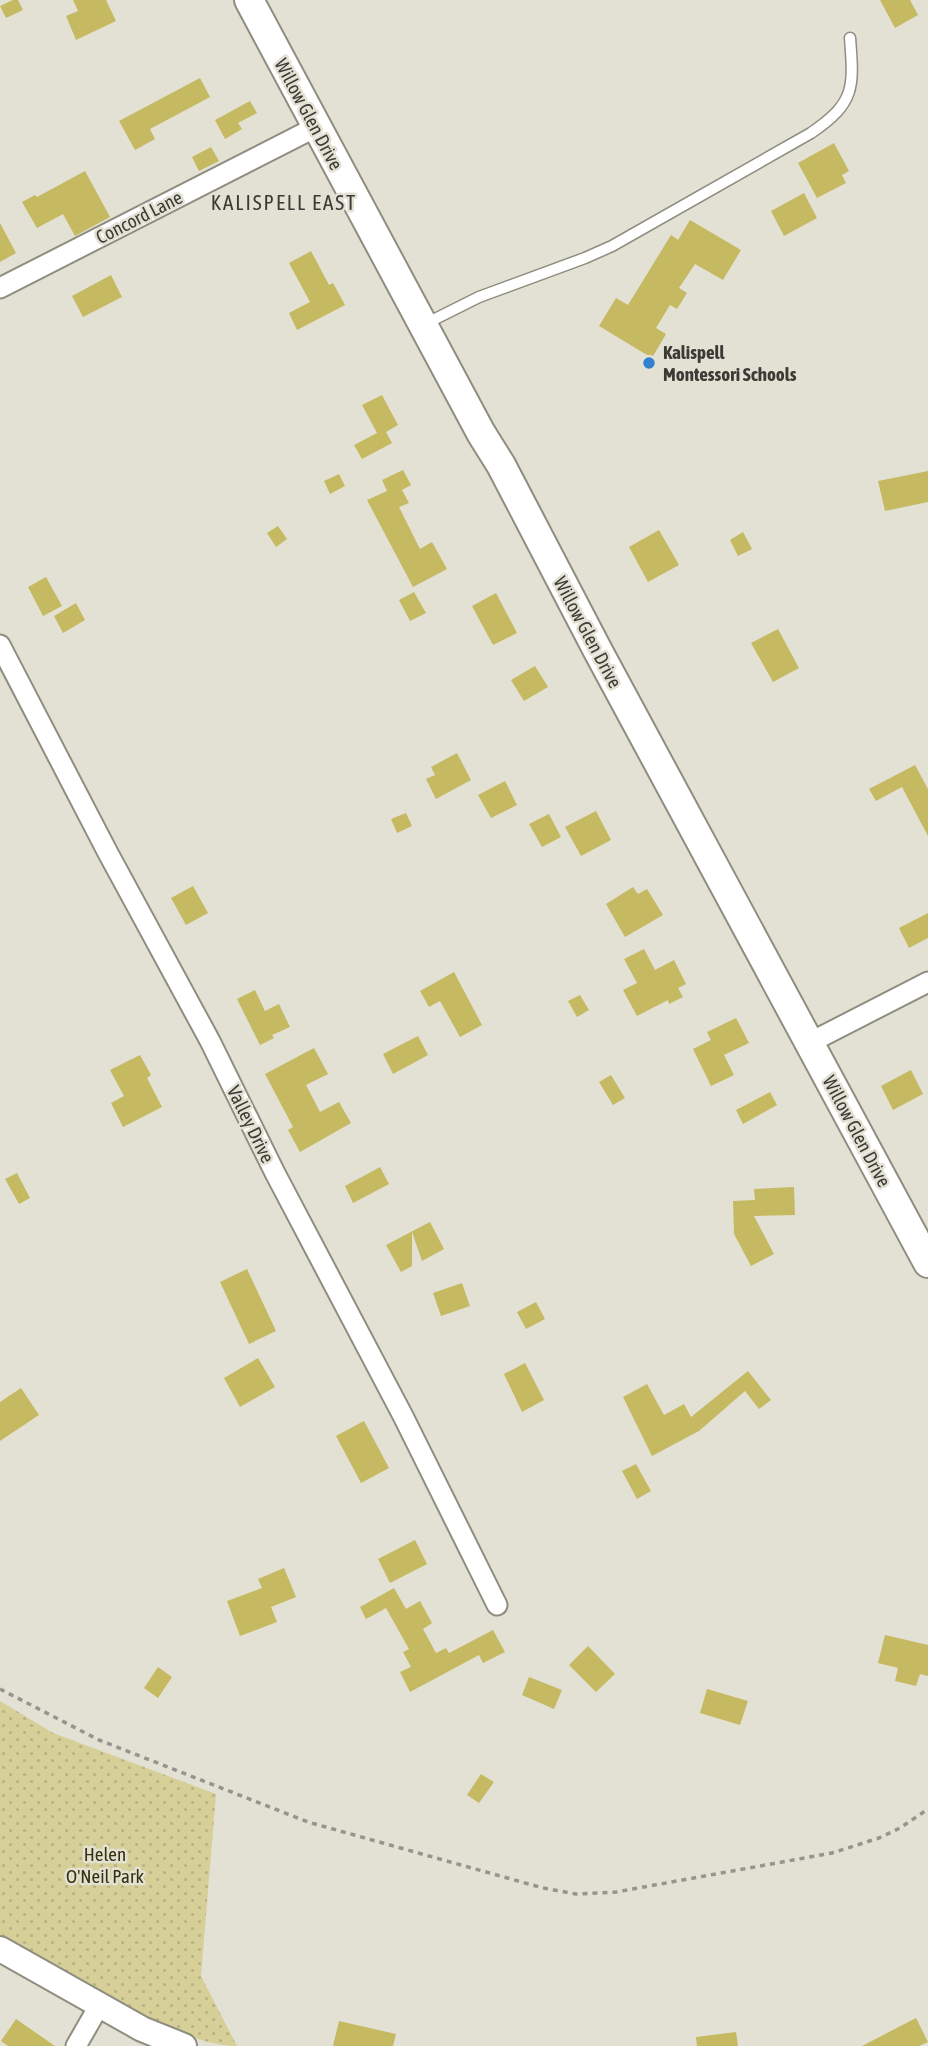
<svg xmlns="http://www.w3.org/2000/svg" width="928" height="2046" viewBox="0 0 928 2046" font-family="'Asap Condensed',sans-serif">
  <defs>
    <pattern id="park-dots" width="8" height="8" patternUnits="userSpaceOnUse" patternTransform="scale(1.75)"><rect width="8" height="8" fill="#d7cf98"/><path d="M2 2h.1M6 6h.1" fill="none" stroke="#b9b284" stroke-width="1.8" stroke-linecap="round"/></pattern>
  </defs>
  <rect width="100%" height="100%" fill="#e3e1d4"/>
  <path fill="url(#park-dots)" d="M 0,1701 L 53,1733 L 216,1794 L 201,1976 L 237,2046 C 173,2046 58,1968 0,1935 Z"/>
  <path fill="#c5b961" d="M 13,0 L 18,0 L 23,10 L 6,18 L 0,6 Z
    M 73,0 L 106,0 L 116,21 L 76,40 L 66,16 L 78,11 Z
    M 880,0 L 910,0 L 918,15 L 895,28 Z
    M 200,78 L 210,97 L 150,129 L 155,139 L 135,150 L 119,121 Z
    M 250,101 L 257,113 L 238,123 L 242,129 L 225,139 L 215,120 Z
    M 834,143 L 849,171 L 842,175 L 846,183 L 817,198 L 798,163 Z
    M 211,147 L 219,161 L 199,171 L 192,157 Z
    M 85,171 L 110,217 L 75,236 L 63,214 L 37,228 L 22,202 L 35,195 L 37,197 Z
    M 804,193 L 817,218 L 784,236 L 771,211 Z
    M 690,220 L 741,250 L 723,280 L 695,264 L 679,288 L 687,293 L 677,309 L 670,305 L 656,328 L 666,334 L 652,358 L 599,326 L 616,298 L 628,305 L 671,235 L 678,240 Z
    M 0,223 L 16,253 L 0,262 Z
    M 311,251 L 329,285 L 333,283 L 345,305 L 297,330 L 289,313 L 310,302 L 289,263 Z
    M 111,275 L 122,297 L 83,317 L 72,296 Z
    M 382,395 L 398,425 L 386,432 L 392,443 L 362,459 L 354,445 L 377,433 L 362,405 Z
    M 403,470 L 411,485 L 402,490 L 409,503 L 399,507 L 420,549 L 432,542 L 447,569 L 413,587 L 367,500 L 387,491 L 382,480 Z
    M 928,471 L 928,502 L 885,511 L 878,481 Z
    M 339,474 L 345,486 L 330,494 L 324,481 Z
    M 278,526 L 287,539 L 276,547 L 267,533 Z
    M 659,530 L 679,565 L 648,582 L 629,547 Z
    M 743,532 L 752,549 L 738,556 L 730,540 Z
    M 46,577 L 62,606 L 43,616 L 28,587 Z
    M 414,592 L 426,613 L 410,621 L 399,600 Z
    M 496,593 L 517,633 L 493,645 L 472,606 Z
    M 76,603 L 85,620 L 63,633 L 54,616 Z
    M 778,629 L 799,668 L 773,682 L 751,643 Z
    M 535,666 L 548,687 L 524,701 L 511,680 Z
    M 457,753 L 471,780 L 436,799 L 426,779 L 435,775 L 431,767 Z
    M 915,765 L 928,789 L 928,836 L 902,787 L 876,801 L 869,789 Z
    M 505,781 L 517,805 L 491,818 L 478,795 Z
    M 596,811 L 611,840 L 581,856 L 565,827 Z
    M 406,813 L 412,826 L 397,833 L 391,819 Z
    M 549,814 L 561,837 L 542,847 L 529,824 Z
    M 193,886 L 208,913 L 186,925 L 171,898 Z
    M 633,887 L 638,894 L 647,889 L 663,915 L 625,937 L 606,904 Z
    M 928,913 L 928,938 L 909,948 L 899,928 Z
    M 644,949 L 655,970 L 674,960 L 686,984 L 678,988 L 683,997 L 669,1004 L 668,1000 L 637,1016 L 623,990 L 637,983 L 624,959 Z
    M 454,972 L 482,1025 L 460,1037 L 440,1001 L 429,1007 L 420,991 Z
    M 255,990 L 265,1011 L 279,1004 L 290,1027 L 272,1035 L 274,1038 L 260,1045 L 237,999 Z
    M 580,995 L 589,1010 L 577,1017 L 568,1001 Z
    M 736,1018 L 749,1043 L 724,1055 L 734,1075 L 711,1086 L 693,1049 L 711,1040 L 707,1032 Z
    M 418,1036 L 428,1055 L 393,1074 L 383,1054 Z
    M 314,1048 L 328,1074 L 306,1085 L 320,1112 L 339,1102 L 351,1123 L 300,1152 L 288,1130 L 293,1127 L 265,1074 Z
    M 140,1055 L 151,1075 L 147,1078 L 162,1107 L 123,1127 L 111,1103 L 124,1096 L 110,1070 Z
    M 911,1070 L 923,1094 L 893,1110 L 881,1086 Z
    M 611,1075 L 625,1098 L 613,1105 L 599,1082 Z
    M 770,1092 L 777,1105 L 743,1124 L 736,1110 Z
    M 380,1167 L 389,1184 L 353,1203 L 345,1186 Z
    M 17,1173 L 30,1198 L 19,1204 L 5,1179 Z
    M 794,1187 L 795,1215 L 754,1216 L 774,1254 L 751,1266 L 734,1234 L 733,1201 L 755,1200 L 754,1189 Z
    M 430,1222 L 444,1249 L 422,1261 L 412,1232 L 412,1266 L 401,1272 L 386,1245 Z
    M 247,1269 L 276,1331 L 249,1344 L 220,1282 Z
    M 462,1283 L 470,1306 L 441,1316 L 433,1293 Z
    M 536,1302 L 545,1319 L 526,1329 L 517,1312 Z
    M 258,1358 L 275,1387 L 240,1407 L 224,1378 Z
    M 525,1363 L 544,1400 L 522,1412 L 504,1374 Z
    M 748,1371 L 771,1400 L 759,1409 L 745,1391 L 699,1431 L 652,1456 L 623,1397 L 647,1384 L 664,1415 L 684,1404 L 691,1417 Z
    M 21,1388 L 39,1415 L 0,1441 L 0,1402 Z
    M 364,1421 L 389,1468 L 361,1483 L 336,1436 Z
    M 636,1464 L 651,1491 L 637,1499 L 622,1471 Z
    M 415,1540 L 427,1564 L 390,1583 L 378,1559 Z
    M 284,1568 L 296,1597 L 271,1607 L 277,1622 L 240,1636 L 227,1601 L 262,1588 L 258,1579 Z
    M 394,1588 L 406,1609 L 420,1601 L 432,1623 L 423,1629 L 436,1653 L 446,1648 L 449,1653 L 493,1630 L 505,1652 L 483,1663 L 479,1655 L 410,1692 L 400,1672 L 411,1667 L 403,1652 L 409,1649 L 386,1608 L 366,1619 L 360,1607 Z
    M 885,1635 L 928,1645 L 928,1676 L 920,1674 L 916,1686 L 895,1681 L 898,1668 L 878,1663 Z
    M 588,1646 L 615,1674 L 596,1692 L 569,1665 Z
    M 158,1667 L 172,1677 L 158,1698 L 144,1688 Z
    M 529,1677 L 562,1690 L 554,1709 L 522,1695 Z
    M 707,1689 L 748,1701 L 740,1725 L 700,1713 Z
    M 481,1774 L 494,1782 L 479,1803 L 467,1795 Z
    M 916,2018 L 928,2042 L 919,2046 L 862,2046 Z
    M 16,2019 L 55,2046 L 8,2046 L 1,2041 Z
    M 339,2021 L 396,2034 L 393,2046 L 333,2046 Z
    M 736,2032 L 738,2046 L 697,2046 L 696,2037 Z"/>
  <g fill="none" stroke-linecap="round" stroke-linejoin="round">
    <defs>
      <path id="service" d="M 427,323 L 479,297 L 585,258 L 612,246 L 811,133 C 855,103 854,88 850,38"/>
      <path id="minor" d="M 0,288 L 316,127
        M 0,645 L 108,853 L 210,1041 L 275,1173 L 403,1416 L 497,1605
        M 809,1043 L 928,982
        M 76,2046 L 99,2006"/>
      <path id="tertiary" d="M 0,1949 L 142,2029 L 184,2046"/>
      <path id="secondary" d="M 249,0 L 481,433 L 501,465 L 598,651 L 928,1263"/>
    </defs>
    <use href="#service" stroke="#8e8d80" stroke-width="13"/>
    <use href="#minor" stroke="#8e8d80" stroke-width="23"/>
    <use href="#tertiary" stroke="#8e8d80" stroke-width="28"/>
    <use href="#secondary" stroke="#8e8d80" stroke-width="32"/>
    <path stroke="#96948b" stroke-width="3.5" stroke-dasharray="5 5" stroke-linecap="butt" d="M 0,1689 L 99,1740 L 308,1822 L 543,1888 L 576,1894 L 616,1892 L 832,1853 L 879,1838 L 900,1828 L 928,1809"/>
    <use href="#service" stroke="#fff" stroke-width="10"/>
    <use href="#minor" stroke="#fff" stroke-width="19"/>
    <use href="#tertiary" stroke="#fff" stroke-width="24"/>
    <use href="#secondary" stroke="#fff" stroke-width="28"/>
  </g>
  <circle fill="#3181d0" stroke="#e3e1d4" stroke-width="2.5" cx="649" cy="363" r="7"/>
  <g text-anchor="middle" stroke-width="5" stroke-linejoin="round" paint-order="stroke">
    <g font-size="19" fill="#3b3a35" stroke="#e3e1d4">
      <text transform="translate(309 114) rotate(62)" y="7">Willow Glen Drive</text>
      <text transform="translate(139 217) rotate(-27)" y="7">Concord Lane</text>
      <text transform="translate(588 632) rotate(62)" y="7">Willow Glen Drive</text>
      <text transform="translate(251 1124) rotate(64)" y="7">Valley Drive</text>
      <text transform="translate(857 1131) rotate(62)" y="7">Willow Glen Drive</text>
    </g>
    <g font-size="19" font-weight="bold" fill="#3b3a35" stroke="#e3e1d4" text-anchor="start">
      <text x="663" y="359">Kalispell<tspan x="663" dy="22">Montessori Schools</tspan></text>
    </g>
    <g font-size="19" fill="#36310a" stroke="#e3e1d4">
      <text x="105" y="1861">Helen<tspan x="105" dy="22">O'Neil Park</tspan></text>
    </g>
    <g font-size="21" letter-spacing="2" fill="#3b3a35" stroke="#e3e1d4">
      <text x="284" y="210">KALISPELL EAST</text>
    </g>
  </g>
</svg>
